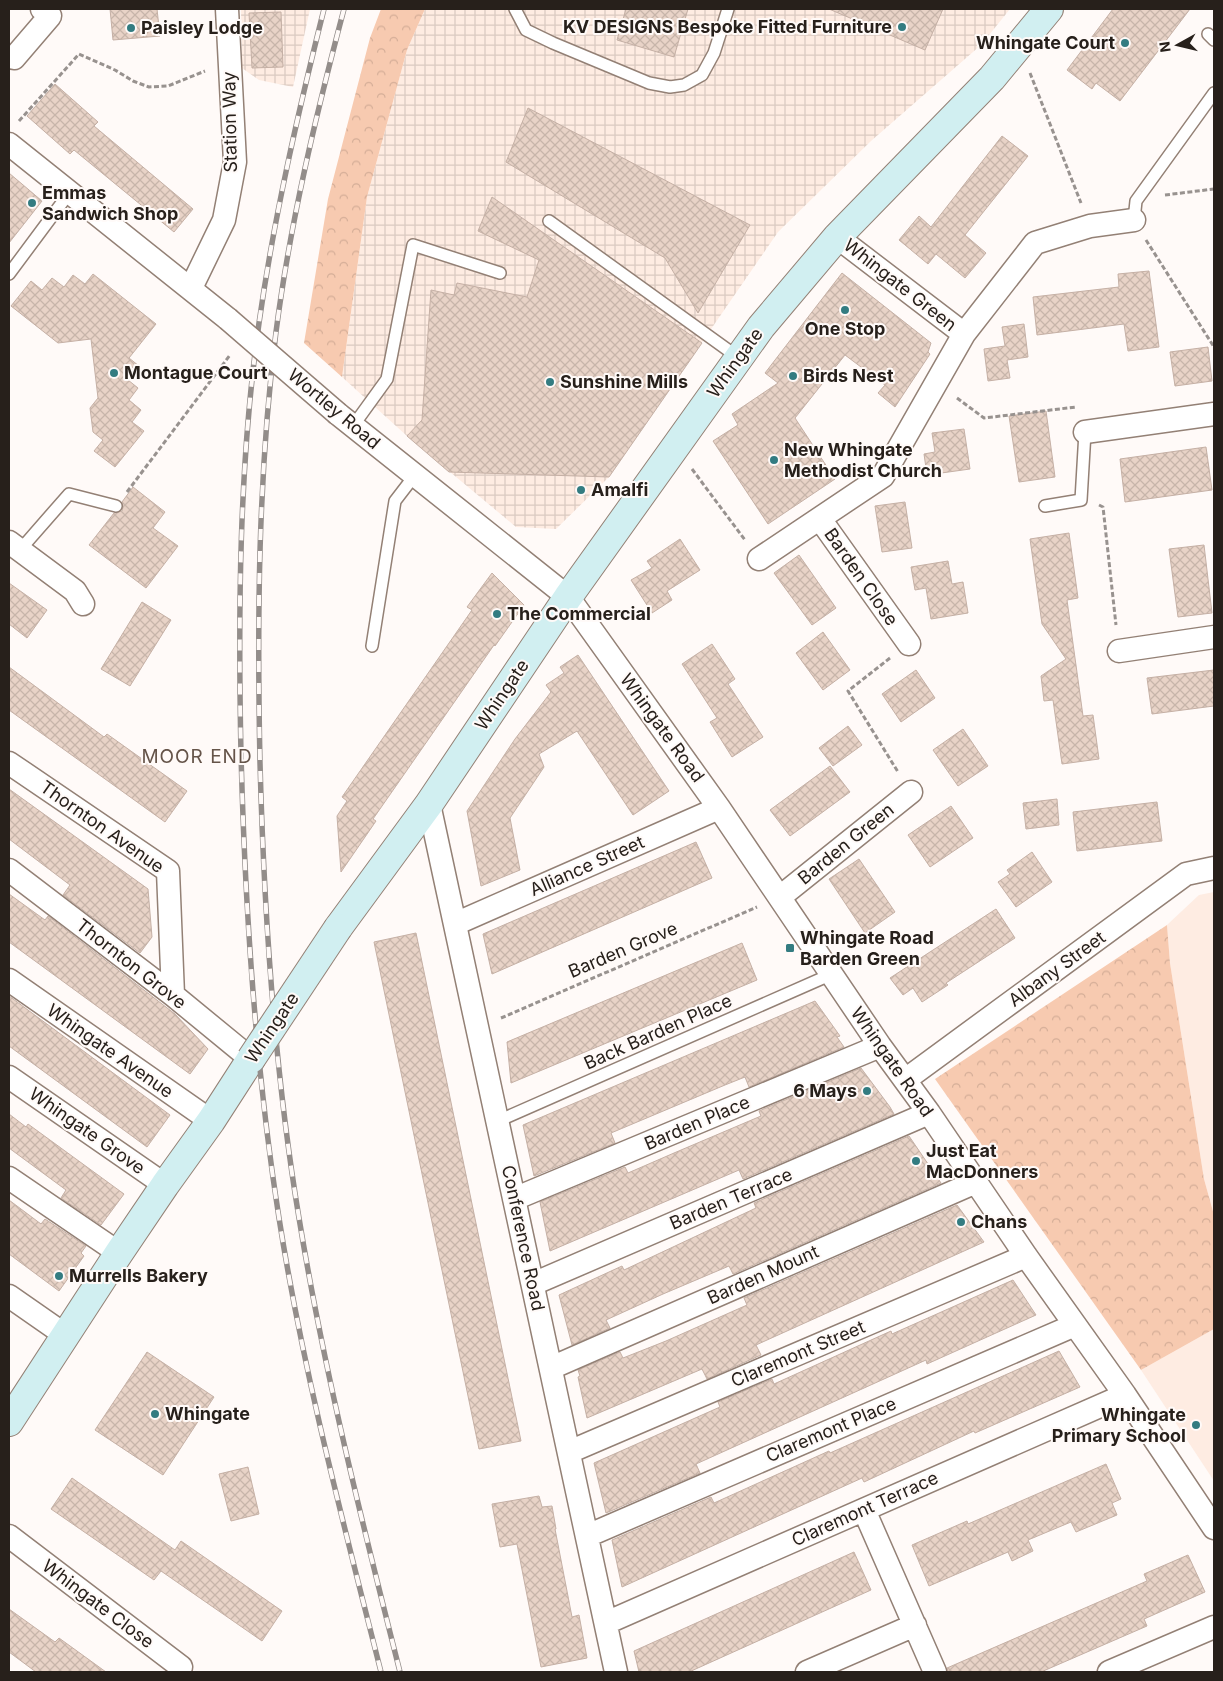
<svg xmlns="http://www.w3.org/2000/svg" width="1223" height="1681" viewBox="0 0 1223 1681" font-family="Inter,sans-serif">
  <defs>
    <pattern id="industrial-grid" width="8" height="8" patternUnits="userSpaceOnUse" patternTransform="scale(1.25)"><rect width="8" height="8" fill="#feece2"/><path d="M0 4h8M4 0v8" fill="none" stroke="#dacac1"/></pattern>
    <pattern id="forest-crowns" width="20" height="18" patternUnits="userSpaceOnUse" patternTransform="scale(1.25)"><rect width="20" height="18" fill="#f7cab0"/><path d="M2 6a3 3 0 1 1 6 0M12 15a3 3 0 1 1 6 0" fill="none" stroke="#d4ad97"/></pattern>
    <pattern id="building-cross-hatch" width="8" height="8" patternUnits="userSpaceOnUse" patternTransform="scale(1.25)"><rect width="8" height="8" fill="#e8d3c7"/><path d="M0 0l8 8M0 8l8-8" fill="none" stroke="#c7b5aa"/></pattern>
  </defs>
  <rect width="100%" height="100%" fill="#fffaf8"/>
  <path fill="#feece2" d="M 1214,892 L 1214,1215 L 1204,1179 L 1170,963 L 1167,925 L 1199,895 Z
    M 1214,1329 L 1214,1481 L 1141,1370 Z"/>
  <path fill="url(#industrial-grid)" d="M 241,9 L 310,9 L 293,87 L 259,80 L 242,68 Z
    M 425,9 L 1010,9 L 981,45 L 871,141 L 778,232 L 609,477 L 556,529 L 516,527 L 407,436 L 342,377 L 367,197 L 407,50 Z"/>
  <path fill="url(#forest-crowns)" d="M 381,9 L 425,9 L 407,50 L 367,197 L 342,377 L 304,343 L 328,199 L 370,38 Z
    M 1167,925 L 1170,963 L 1204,1179 L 1214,1215 L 1214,1329 L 1141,1370 L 935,1079 Z"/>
  <path fill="url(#building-cross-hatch)" stroke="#c5b0a5" d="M 110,9 L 157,9 L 160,36 L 113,40 Z
    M 626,9 L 688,9 L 674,57 L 617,40 Z
    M 829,9 L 943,9 L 925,50 Z
    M 1113,9 L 1190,9 L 1120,101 L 1096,83 L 1092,89 L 1067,70 Z
    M 281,12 L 283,67 L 252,68 L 249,13 Z
    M 55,84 L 98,122 L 94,126 L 193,209 L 174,232 L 74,150 L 70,154 L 27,116 Z
    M 528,108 L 750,225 L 698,313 L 665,258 L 506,162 Z
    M 1002,136 L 1028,156 L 965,235 L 986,253 L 965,278 L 936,254 L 928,264 L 899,240 L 919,216 L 931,227 Z
    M 9,173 L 42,201 L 9,243 Z
    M 492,197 L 702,343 L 609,477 L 449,472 L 407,436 L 422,420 L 431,290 L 454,295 L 457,283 L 527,297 L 539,260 L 478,231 Z
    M 1149,271 L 1159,347 L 1128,351 L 1124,324 L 1037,335 L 1033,297 L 1119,287 L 1118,274 Z
    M 842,273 L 931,343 L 928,352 L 930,354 L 895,407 L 878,393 L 885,385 L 845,355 L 795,418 L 835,479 L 768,524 L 713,441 L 738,425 L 732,414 L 778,383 L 765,373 Z
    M 93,274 L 156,324 L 129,358 L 139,366 L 128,380 L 138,388 L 129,400 L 141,410 L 132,422 L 144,431 L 115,467 L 94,451 L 103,440 L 93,432 L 90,408 L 98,398 L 91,339 L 58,343 L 11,306 L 31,281 L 42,290 L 52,278 L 64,287 L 73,275 L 85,284 Z
    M 1024,324 L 1028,357 L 1007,360 L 1010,378 L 988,381 L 984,349 L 1005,346 L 1002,327 Z
    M 1208,347 L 1212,381 L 1175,386 L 1170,352 Z
    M 1046,411 L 1055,477 L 1019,482 L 1009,416 Z
    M 964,429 L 970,469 L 927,475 L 924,454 L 935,452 L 932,433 Z
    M 1206,447 L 1212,490 L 1125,502 L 1120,459 Z
    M 133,487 L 165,512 L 153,528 L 178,546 L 146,588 L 89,545 L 114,513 L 122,511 L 123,507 L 122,502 Z
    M 905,502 L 912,548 L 882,552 L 875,506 Z
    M 1069,533 L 1078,598 L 1067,600 L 1083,716 L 1093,715 L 1099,759 L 1062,764 L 1053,700 L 1044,701 L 1041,676 L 1066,659 L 1042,624 L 1030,539 Z
    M 680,539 L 700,570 L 667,591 L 672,600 L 652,613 L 631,580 L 652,568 L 647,561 Z
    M 1204,545 L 1212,613 L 1178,617 L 1169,549 Z
    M 799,555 L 836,608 L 812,625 L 774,573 Z
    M 948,561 L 952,584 L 963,582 L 968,613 L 931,619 L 926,588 L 915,590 L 911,567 Z
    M 492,573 L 524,605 L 495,646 L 494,645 L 373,819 L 376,821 L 341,872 L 337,816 L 347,801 L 342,797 L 472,610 L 467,607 Z
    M 9,583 L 47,610 L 27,638 L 9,624 Z
    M 142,602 L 171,620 L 130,686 L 101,669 Z
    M 823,632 L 850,670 L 823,690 L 796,653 Z
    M 712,644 L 735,679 L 728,684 L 763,737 L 732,757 L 710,722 L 717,718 L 682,664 Z
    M 578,655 L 669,791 L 633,815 L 577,731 L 539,754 L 544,767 L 510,818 L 520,870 L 481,886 L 467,811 L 515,739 L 551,692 L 546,685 L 564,673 L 560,667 Z
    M 9,667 L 104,737 L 107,734 L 187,791 L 165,822 L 9,710 Z
    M 916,670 L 935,698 L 901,722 L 882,694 Z
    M 1214,670 L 1214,706 L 1152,714 L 1147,678 Z
    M 848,726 L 862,745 L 833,766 L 819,748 Z
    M 963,729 L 988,766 L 958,786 L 933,750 Z
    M 830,766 L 850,792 L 790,836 L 770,810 Z
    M 9,789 L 148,889 L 152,937 L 140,953 L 63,895 L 70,885 L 9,839 Z
    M 1057,799 L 1059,825 L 1026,829 L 1023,803 Z
    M 1157,802 L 1162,841 L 1077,851 L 1073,812 Z
    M 951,806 L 973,838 L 930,867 L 908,835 Z
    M 696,842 L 712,878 L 492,974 L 483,934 Z
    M 1032,852 L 1052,882 L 1016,907 L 998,882 L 1010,874 L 1007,870 Z
    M 859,859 L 895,912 L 865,933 L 829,879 Z
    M 9,894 L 45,920 L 48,916 L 175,1014 L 208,1049 L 190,1074 L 9,942 Z
    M 996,909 L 1015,938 L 946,983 L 948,985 L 922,1002 L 913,988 L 903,995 L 890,978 Z
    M 416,933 L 521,1441 L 479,1449 L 374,942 Z
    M 742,943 L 757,980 L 511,1083 L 507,1042 Z
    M 9,996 L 170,1115 L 147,1147 L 9,1046 Z
    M 815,1001 L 840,1036 L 837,1037 L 844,1047 L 749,1087 L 745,1077 L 725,1085 L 611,1133 L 615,1143 L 534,1176 L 523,1125 Z
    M 861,1068 L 890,1107 L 894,1114 L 743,1179 L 739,1170 L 550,1251 L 540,1202 L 625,1167 L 628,1173 L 674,1153 L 761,1116 L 759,1111 Z
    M 9,1114 L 26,1127 L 28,1124 L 124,1194 L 101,1225 L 61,1198 L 66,1190 L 9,1148 Z
    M 909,1136 L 941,1183 L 733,1274 L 729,1266 L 663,1294 L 606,1320 L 610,1328 L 572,1345 L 559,1295 L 622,1266 L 624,1270 L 756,1208 L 754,1203 Z
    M 9,1200 L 41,1224 L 45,1219 L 86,1246 L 81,1253 L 84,1256 L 59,1291 L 9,1254 Z
    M 957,1205 L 984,1242 L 756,1345 L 761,1355 L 707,1379 L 702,1369 L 587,1418 L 578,1377 L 580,1376 L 578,1370 L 620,1352 L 623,1358 L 666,1341 L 747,1305 L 744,1298 Z
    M 1013,1280 L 1036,1315 L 927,1364 L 926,1360 L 696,1464 L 700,1473 L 606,1513 L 594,1463 L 720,1407 L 718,1402 L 772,1379 L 774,1384 L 891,1331 L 892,1334 Z
    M 1059,1351 L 1080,1387 L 975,1433 L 974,1431 L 864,1482 L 862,1478 L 622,1587 L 612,1540 L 711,1497 L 714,1503 L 829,1451 L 830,1453 Z
    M 147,1352 L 214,1397 L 163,1475 L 95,1430 Z
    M 1106,1464 L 1121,1499 L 1112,1503 L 1117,1515 L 1076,1532 L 1071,1522 L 1028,1540 L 1033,1551 L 1012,1561 L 1008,1552 L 929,1586 L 912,1545 L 967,1521 L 968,1524 Z
    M 248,1467 L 259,1514 L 231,1521 L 219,1474 Z
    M 72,1478 L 175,1550 L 181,1541 L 282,1611 L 262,1641 L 161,1571 L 154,1580 L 51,1509 Z
    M 539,1496 L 542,1507 L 552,1506 L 556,1529 L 555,1529 L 572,1617 L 579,1615 L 587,1658 L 541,1667 L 517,1544 L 500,1547 L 492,1504 Z
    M 854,1552 L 871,1590 L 689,1672 L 639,1672 L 634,1651 Z
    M 1188,1555 L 1205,1592 L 1144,1619 L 1147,1626 L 1041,1672 L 948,1672 L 947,1668 L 1147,1581 L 1144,1574 Z
    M 9,1609 L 55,1642 L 59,1638 L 106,1672 L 36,1672 L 9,1652 Z"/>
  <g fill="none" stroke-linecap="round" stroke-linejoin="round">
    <defs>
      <path id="lane" d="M 515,9 L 526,30 L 553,43 L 649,83 L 670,87 L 684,85 L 702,75 L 714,53 L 728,9
        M 1208,34 L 1214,40
        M 1134,220 L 1136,201 L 1214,93
        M 549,221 L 739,358
        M 9,274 L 70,192
        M 353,426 L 387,379 L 413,245 L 500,273
        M 1045,506 L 1081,500 L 1085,432
        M 20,550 L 69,494 L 116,506
        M 372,646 L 395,501 L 415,475
        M 498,1121 L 832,974"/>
      <path id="street" d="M 14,58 L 50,16 L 42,9
        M 9,144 L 228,319
        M 837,237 L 964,334
        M 191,288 L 224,220 L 235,162 L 227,9
        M 338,414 L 568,597 L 719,808 L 880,1046 L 929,1113 L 1026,1256 L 1125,1395 L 1214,1528
        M 1085,432 L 1214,414
        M 820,519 L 909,644
        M 9,542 L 75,591 L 83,604
        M 759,559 L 883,476 L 964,334 L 1035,243 L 1090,226 L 1134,220
        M 1119,651 L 1214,637
        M 9,763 L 168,871 L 173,995
        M 429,804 L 616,1672
        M 9,870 L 173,995 L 251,1059
        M 780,897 L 911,792
        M 455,924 L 719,808
        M 9,980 L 211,1121
        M 9,1077 L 165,1185
        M 905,1080 L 1186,874 L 1214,868
        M 9,1178 L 119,1253
        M 514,1199 L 880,1046
        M 533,1284 L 929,1113
        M 9,1296 L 65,1335
        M 551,1368 L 976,1182
        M 569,1452 L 1026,1256
        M 864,1510 L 935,1672
        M 9,1536 L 181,1667 L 178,1672
        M 587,1536 L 1075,1325
        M 606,1623 L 1125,1395
        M 807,1672 L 915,1625
        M 1109,1672 L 1214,1627"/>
      <path id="secondary" d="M 338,928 L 429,804 L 568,597 L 761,327 L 837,237 L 992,78 L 1049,9
        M 9,1422 L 119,1253 L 165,1185 L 211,1121 L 251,1059"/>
    </defs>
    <use href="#lane" stroke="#938075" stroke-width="14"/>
    <use href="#street" stroke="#938075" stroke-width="25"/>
    <use href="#secondary" stroke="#938075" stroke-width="30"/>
    <path stroke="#98928f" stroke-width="3" stroke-dasharray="5 2.5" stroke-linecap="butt" d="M 1030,73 L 1081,203
      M 19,121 L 79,54 L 115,70 L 133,81 L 149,87 L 168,86 L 205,71
      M 1165,195 L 1214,189
      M 1146,240 L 1214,347
      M 957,398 L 984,418 L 1076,407
      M 692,469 L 745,540
      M 127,492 L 230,355
      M 1099,505 L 1103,507 L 1116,625
      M 890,658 L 848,691 L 898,772
      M 501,1018 L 757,907"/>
    <use href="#lane" stroke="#fff" stroke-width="11"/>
    <use href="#street" stroke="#fff" stroke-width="22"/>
    <use href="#secondary" stroke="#d1eff1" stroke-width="28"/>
    <defs>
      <path id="rail" d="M 324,9 C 298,113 274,217 259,323 C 239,464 238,612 241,754 C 245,909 255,1065 279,1218 C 303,1371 343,1522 381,1672
        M 344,9 C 316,115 290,223 276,332 C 258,475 257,619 260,763 C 264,915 274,1068 299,1218 C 324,1371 362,1522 400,1672"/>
    </defs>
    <use href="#rail" stroke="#938d8a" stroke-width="5.5"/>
    <use href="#rail" stroke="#fffaf8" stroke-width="4" stroke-dasharray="11" stroke-linecap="butt"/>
    <defs>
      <path id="street-bridge" d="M 228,319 L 338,414"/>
      <path id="secondary-bridge" d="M 251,1059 L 338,928"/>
    </defs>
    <use href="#street-bridge" stroke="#938075" stroke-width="25" stroke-linecap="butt"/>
    <use href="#secondary-bridge" stroke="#938075" stroke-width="30" stroke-linecap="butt"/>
    <use href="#street-bridge" stroke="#fff" stroke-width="22"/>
    <use href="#secondary-bridge" stroke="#d1eff1" stroke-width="28"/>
  </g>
  <g fill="#337c81" stroke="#fffaf8" stroke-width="2">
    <circle cx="902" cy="27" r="5"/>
    <circle cx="131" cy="28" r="5"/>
    <circle cx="1125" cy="43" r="5"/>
    <circle cx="32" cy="203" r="5"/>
    <circle cx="845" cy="310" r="5"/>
    <circle cx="114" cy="373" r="5"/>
    <circle cx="793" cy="376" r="5"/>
    <circle cx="550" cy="382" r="5"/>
    <circle cx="774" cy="460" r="5"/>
    <circle cx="581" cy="490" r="5"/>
    <circle cx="497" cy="614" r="5"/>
    <rect x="785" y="943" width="10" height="10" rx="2.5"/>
    <circle cx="867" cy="1091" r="5"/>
    <circle cx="916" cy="1161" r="5"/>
    <circle cx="961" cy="1222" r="5"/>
    <circle cx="59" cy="1276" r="5"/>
    <circle cx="155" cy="1414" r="5"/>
    <circle cx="1196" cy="1425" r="5"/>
  </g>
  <g text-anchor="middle" stroke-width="4" stroke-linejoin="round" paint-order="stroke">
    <g font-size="18" font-weight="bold" fill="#27201b" stroke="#fffaf8" text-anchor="start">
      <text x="892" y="33" text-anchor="end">KV DESIGNS Bespoke Fitted Furniture</text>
      <text x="141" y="34">Paisley Lodge</text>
      <text x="1115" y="49" text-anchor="end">Whingate Court</text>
      <text x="42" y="199">Emmas<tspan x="42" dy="21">Sandwich Shop</tspan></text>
      <text x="845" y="335" text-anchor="middle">One Stop</text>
      <text x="124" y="379">Montague Court</text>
      <text x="803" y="382">Birds Nest</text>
      <text x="560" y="388">Sunshine Mills</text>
      <text x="784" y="456">New Whingate<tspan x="784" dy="21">Methodist Church</tspan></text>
      <text x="591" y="496">Amalfi</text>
      <text x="507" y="620">The Commercial</text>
      <text x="800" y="944">Whingate Road<tspan x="800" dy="21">Barden Green</tspan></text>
      <text x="857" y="1097" text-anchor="end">6 Mays</text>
      <text x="926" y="1157">Just Eat<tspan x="926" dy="21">MacDonners</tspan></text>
      <text x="971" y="1228">Chans</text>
      <text x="69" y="1282">Murrells Bakery</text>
      <text x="165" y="1420">Whingate</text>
      <text x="1186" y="1421" text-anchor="end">Whingate<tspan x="1186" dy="21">Primary School</tspan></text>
    </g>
    <g font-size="18" fill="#27201b" stroke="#fffaf8">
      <text transform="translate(230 122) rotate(-91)" y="6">Station Way</text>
      <text transform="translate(900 285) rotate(38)" y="6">Whingate Green</text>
      <text transform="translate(735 363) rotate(-54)" y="6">Whingate</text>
      <text transform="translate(334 409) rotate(40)" y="6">Wortley Road</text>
      <text transform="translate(861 577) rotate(55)" y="6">Barden Close</text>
      <text transform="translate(502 695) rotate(-56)" y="6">Whingate</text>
      <text transform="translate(662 728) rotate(54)" y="6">Whingate Road</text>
      <text transform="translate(102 827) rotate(35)" y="6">Thornton Avenue</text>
      <text transform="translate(846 844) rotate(-39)" y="6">Barden Green</text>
      <text transform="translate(587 866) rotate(-24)" y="6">Alliance Street</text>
      <text transform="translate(623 950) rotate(-23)" y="6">Barden Grove</text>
      <text transform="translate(131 964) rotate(38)" y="6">Thornton Grove</text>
      <text transform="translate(1057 969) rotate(-36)" y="6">Albany Street</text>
      <text transform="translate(272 1028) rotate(-56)" y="6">Whingate</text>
      <text transform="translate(658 1032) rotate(-24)" y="6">Back Barden Place</text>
      <text transform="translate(110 1051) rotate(35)" y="6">Whingate Avenue</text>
      <text transform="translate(892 1062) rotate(55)" y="6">Whingate Road</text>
      <text transform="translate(697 1123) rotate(-23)" y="6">Barden Place</text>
      <text transform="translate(87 1131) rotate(35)" y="6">Whingate Grove</text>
      <text transform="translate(731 1199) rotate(-23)" y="6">Barden Terrace</text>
      <text transform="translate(523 1238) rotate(78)" y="6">Conference Road</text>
      <text transform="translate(763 1275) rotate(-24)" y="6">Barden Mount</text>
      <text transform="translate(798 1354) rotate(-23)" y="6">Claremont Street</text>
      <text transform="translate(831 1430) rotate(-23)" y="6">Claremont Place</text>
      <text transform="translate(865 1509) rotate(-24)" y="6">Claremont Terrace</text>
      <text transform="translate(98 1604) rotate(37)" y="6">Whingate Close</text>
    </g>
    <g font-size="19" letter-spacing="1" fill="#655449" stroke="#fffaf8">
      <text x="197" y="763">MOOR END</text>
    </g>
  </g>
  <rect width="1223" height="1681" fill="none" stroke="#27201b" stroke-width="20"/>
  <g transform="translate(1178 45) rotate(262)" stroke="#fffaf8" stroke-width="4" paint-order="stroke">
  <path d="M0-4L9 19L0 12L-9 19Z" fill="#27201b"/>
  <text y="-8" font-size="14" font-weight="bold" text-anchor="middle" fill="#27201b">N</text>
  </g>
</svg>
